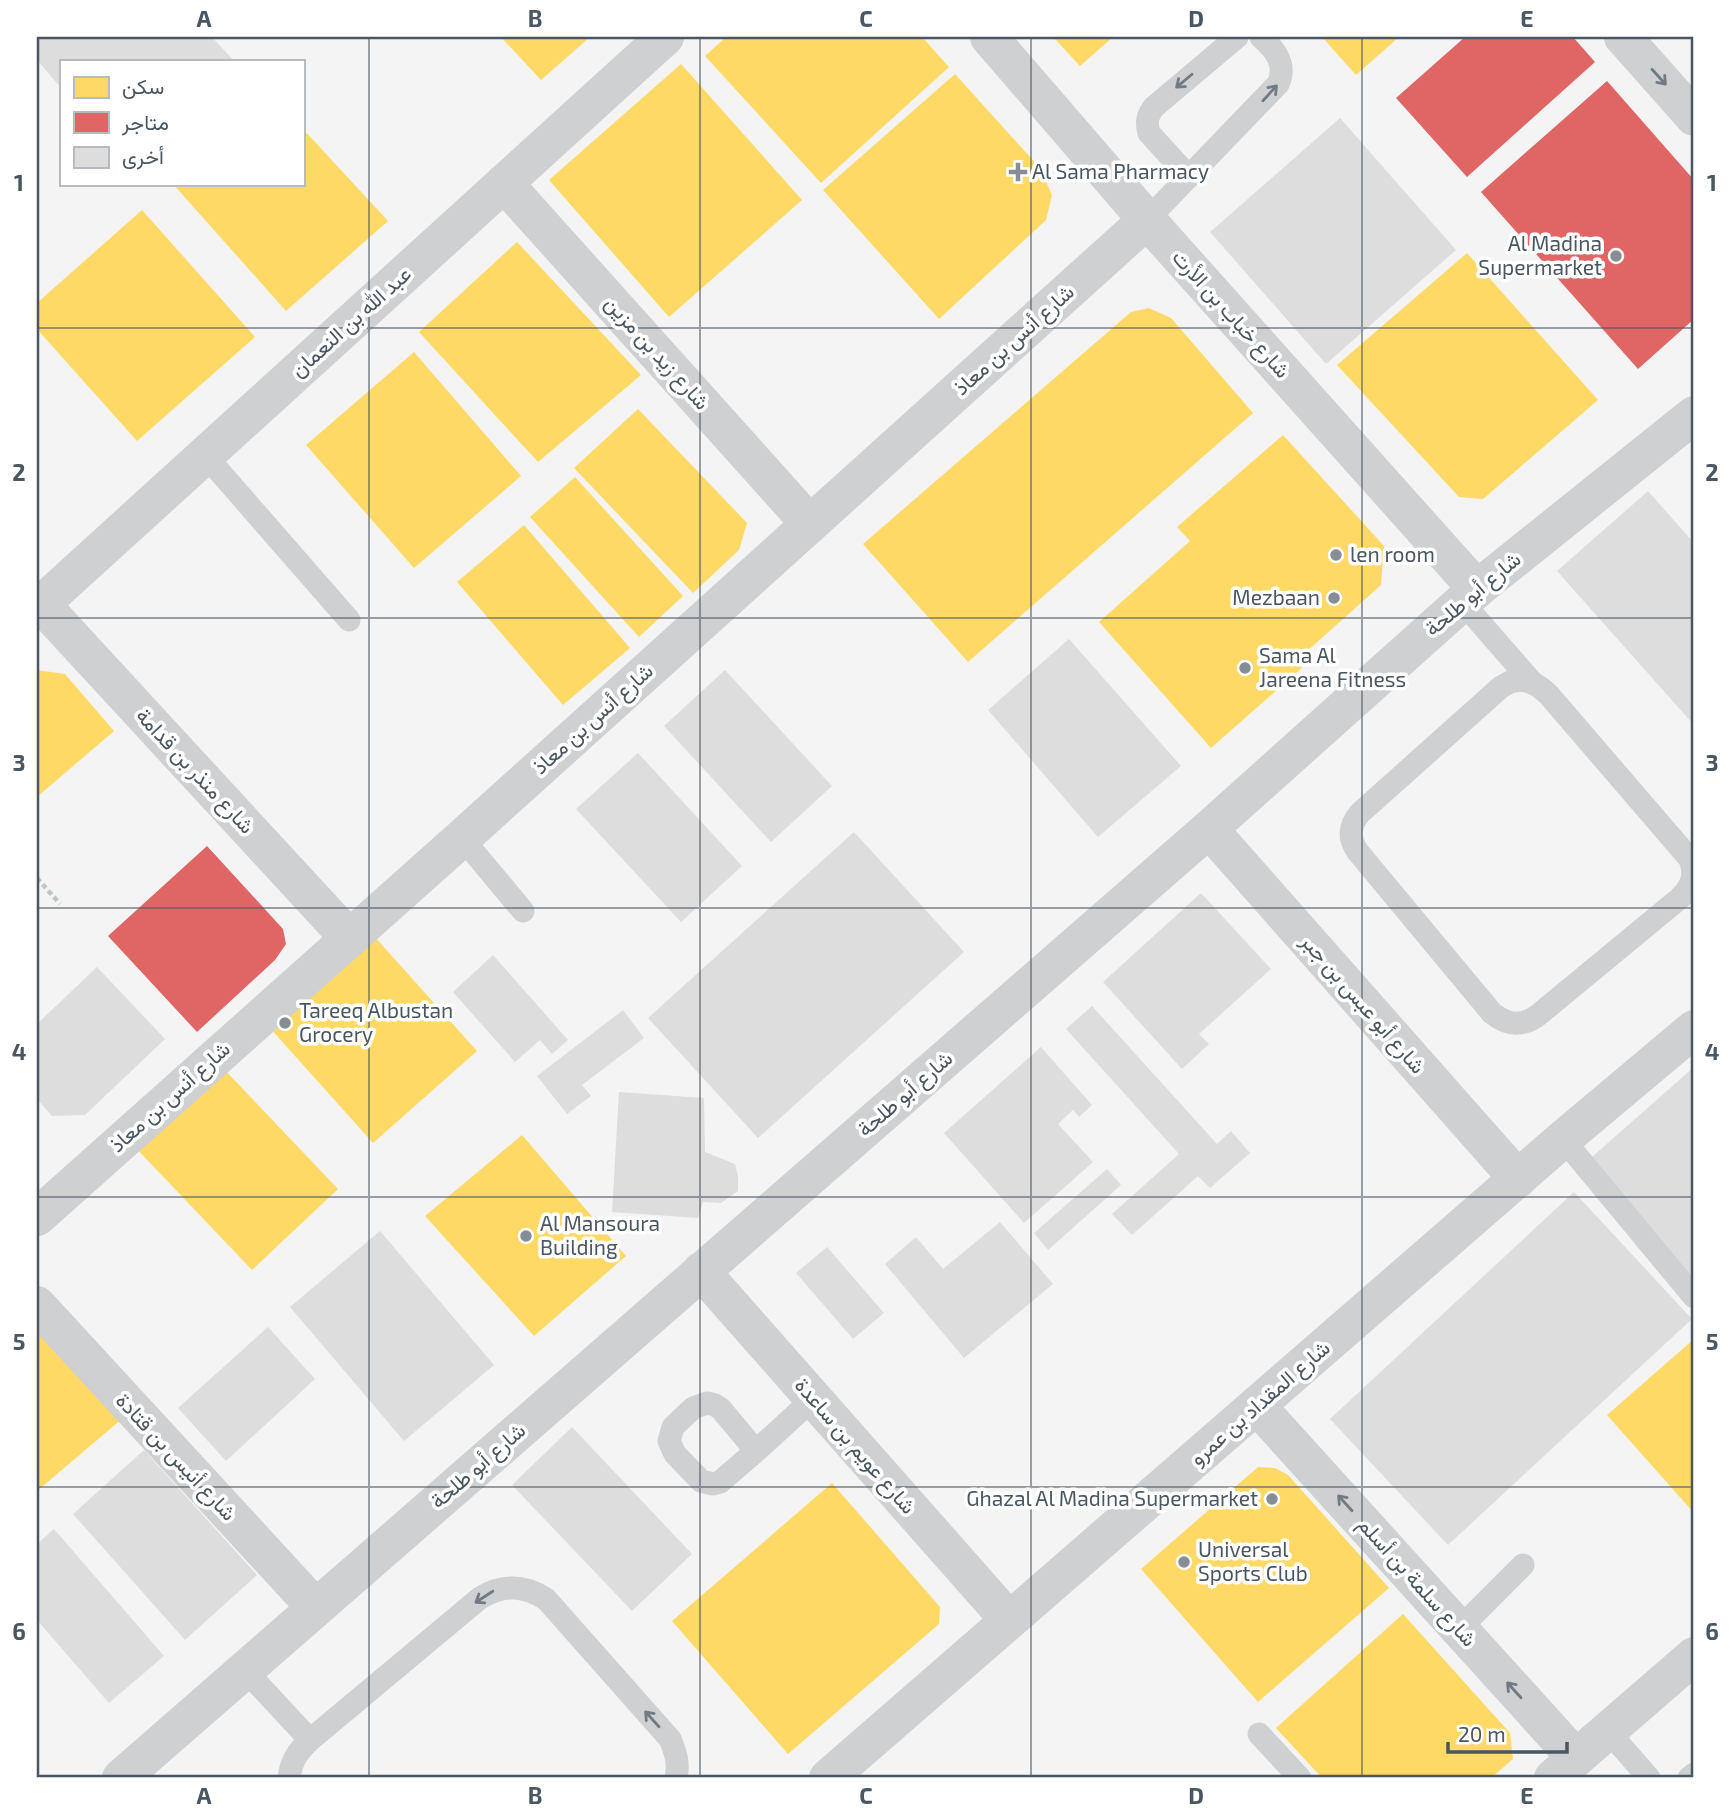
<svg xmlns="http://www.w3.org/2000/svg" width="1731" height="1815" viewBox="0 0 1731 1815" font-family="'Exo 2',Vazirmatn,sans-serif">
  <rect width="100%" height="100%" fill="#f4f4f4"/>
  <path fill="#ffd966" d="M 501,37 L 590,37 L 541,80 Z
    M 726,37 L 922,37 L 949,67 L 821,183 L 705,56 Z
    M 1053,37 L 1113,37 L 1080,66 Z
    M 1322,37 L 1399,37 L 1356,75 Z
    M 681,64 L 802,200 L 669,317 L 549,180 Z
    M 955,74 L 1040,168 L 1052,195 L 1046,220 L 939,319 L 823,190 Z
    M 303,129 L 388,221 L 286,311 L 173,184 L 303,184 Z
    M 142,210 L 255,337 L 137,441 L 37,329 L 37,303 Z
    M 517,242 L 641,375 L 538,462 L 419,332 Z
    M 1467,253 L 1598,400 L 1483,499 L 1459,497 L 1337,365 Z
    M 1149,308 L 1171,318 L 1253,413 L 968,662 L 863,544 L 1131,312 Z
    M 414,352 L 521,476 L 414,568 L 306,445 Z
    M 638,409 L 747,523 L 739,550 L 693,593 L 574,468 Z
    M 1283,435 L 1384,546 L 1381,585 L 1296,661 L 1302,668 L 1211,748 L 1099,622 L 1190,541 L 1177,527 Z
    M 575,477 L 683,596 L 639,637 L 530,517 Z
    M 524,525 L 630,648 L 563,705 L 457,582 Z
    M 37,670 L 65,674 L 114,731 L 37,797 Z
    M 365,926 L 477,1051 L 373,1143 L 261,1018 Z
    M 220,1065 L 338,1189 L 252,1270 L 134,1146 Z
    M 522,1135 L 626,1256 L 534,1336 L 425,1216 Z
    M 37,1318 L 123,1418 L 37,1491 Z
    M 1694,1339 L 1694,1513 L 1607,1415 Z
    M 1258,1467 L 1275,1468 L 1288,1475 L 1389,1588 L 1258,1702 L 1141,1569 Z
    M 832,1483 L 940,1607 L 939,1624 L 788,1754 L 672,1621 Z
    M 1403,1614 L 1510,1733 L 1513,1759 L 1491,1778 L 1322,1778 L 1276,1728 Z"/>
  <path fill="#e06666" d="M 1465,37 L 1573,37 L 1595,62 L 1467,177 L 1396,98 Z
    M 1607,81 L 1694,180 L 1694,319 L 1638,369 L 1481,192 Z
    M 207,846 L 283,929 L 286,944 L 275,960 L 197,1032 L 108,936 Z"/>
  <path fill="#ddddde" d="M 37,37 L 212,37 L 234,61 L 61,61 L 61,88 L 37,60 Z
    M 1340,118 L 1456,250 L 1326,364 L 1210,232 Z
    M 1648,491 L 1694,543 L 1694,725 L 1557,571 Z
    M 1069,639 L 1181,766 L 1098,837 L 988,710 Z
    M 725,670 L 832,786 L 771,842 L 664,726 Z
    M 638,753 L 742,866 L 681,922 L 576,809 Z
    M 854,832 L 964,952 L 758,1138 L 648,1018 Z
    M 1201,893 L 1271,969 L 1199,1034 L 1209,1044 L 1182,1069 L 1103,982 Z
    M 493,955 L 568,1040 L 552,1054 L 540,1040 L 515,1062 L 453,992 Z
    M 97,967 L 165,1039 L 85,1115 L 52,1116 L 37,1099 L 37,1024 Z
    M 1092,1006 L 1217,1144 L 1231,1131 L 1250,1153 L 1210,1188 L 1198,1176 L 1132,1235 L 1112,1214 L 1179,1154 L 1066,1029 Z
    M 623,1010 L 644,1038 L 582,1085 L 591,1096 L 567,1114 L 537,1076 Z
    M 1041,1047 L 1092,1105 L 1079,1117 L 1073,1110 L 1058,1124 L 1093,1162 L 1024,1223 L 944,1133 Z
    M 1694,1067 L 1694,1283 L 1584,1164 Z
    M 619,1092 L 704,1098 L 705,1152 L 735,1164 L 738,1176 L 738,1191 L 721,1203 L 703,1202 L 698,1218 L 612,1212 Z
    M 1107,1169 L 1121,1185 L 1048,1250 L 1034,1233 Z
    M 1574,1192 L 1692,1319 L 1448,1545 L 1330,1419 Z
    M 1000,1222 L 1053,1284 L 964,1358 L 885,1264 L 916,1237 L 943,1269 Z
    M 380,1231 L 494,1365 L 404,1441 L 290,1307 Z
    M 827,1247 L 884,1313 L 853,1339 L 796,1273 Z
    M 268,1327 L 315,1379 L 226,1461 L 178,1408 Z
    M 572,1427 L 692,1554 L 632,1611 L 512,1485 Z
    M 144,1450 L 257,1575 L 185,1640 L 73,1514 Z
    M 54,1529 L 164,1656 L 109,1703 L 37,1620 L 37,1544 Z"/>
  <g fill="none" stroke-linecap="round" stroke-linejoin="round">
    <path stroke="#bcc7c4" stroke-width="4.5" stroke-dasharray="5 3.5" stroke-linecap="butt" d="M 37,878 L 60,904"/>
    <path stroke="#ced0d2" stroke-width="23" d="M 1189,177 L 1149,133 C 1146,122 1147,116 1154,107 L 1237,37
      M 1147,220 L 1278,84 C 1287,65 1276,50 1261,37
      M 205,455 L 349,620
      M 1462,602 L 1531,681
      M 1520,680 C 1532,681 1539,686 1548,694 L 1690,859 C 1696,875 1692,886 1680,898 L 1537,1016 C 1521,1027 1507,1025 1492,1013 L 1358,852 C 1348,838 1349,826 1360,813 L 1501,687 L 1510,682 Z
      M 462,838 L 523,911
      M 1563,1139 L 1694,1297
      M 707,1403 L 715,1405 L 721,1409 L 756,1451 L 720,1482 L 713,1484 L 701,1481 L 675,1454 L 669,1441 L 673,1427 L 693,1408 Z
      M 756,1451 L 814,1398
      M 1459,1629 L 1523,1565
      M 245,1670 L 310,1740
      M 1608,1731 L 1649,1778
      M 1259,1734 L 1300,1778
      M 289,1778 C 291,1761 298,1751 310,1740 L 480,1598 C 503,1584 524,1585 546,1599 L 670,1739 C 676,1753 679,1763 676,1778
      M 1689,1778 L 1694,1774"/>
    <path stroke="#ced0d2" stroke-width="38" d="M 989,37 L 1147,220 L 1477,589
      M 1623,37 L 1694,117
      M 504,183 L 810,524
      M 41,604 L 349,938
      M 37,608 L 665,37
      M 1209,829 L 1518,1179
      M 37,1217 L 462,838 L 1147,220
      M 701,1271 L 1009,1620
      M 37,1305 L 316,1608
      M 1257,1406 L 1576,1758
      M 121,1778 L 1209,829 L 1477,589 L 1694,415
      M 828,1778 L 1563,1139 L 1694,1029
      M 1553,1778 L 1694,1656"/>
  </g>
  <defs><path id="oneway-shaft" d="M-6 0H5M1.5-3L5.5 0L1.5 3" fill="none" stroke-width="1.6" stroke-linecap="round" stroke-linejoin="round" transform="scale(1.75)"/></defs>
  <g stroke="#727b83">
    <use href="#oneway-shaft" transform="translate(1659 77) rotate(48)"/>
    <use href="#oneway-shaft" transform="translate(1184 81) rotate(140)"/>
    <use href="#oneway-shaft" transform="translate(1270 93) rotate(-48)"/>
    <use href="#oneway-shaft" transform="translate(1345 1503) rotate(-132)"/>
    <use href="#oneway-shaft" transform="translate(484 1597) rotate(147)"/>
    <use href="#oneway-shaft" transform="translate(1514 1690) rotate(-132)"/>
    <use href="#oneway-shaft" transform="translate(652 1719) rotate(-132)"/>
  </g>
  <path fill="none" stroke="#4a5661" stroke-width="2" stroke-opacity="0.55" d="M 369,37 L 369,1778M 700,37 L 700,1778M 1031,37 L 1031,1778M 1362,37 L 1362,1778M 37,328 L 1694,328M 37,618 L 1694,618M 37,908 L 1694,908M 37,1197 L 1694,1197M 37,1487 L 1694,1487"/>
  <g fill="#868d94" stroke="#fff" stroke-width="2.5">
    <path d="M1014.5 161.5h7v7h7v7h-7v7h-7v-7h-7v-7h7z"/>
    <circle cx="1616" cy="256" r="7"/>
    <circle cx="1336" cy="555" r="7"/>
    <circle cx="1334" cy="598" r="7"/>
    <circle cx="1245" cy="668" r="7"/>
    <circle cx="285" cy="1023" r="7"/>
    <circle cx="526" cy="1236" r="7"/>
    <circle cx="1272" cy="1499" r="7"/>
    <circle cx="1184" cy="1562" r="7"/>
  </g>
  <g text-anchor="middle" stroke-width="7" stroke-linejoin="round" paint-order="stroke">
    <g font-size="21" fill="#4a5661" stroke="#fff" text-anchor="start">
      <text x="1032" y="179">Al Sama Pharmacy</text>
      <text x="1602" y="251" text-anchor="end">Al Madina<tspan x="1602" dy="24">Supermarket</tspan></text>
      <text x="1350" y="562">len room</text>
      <text x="1320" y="605" text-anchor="end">Mezbaan</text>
      <text x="1259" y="663">Sama Al<tspan x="1259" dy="24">Jareena Fitness</tspan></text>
      <text x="299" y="1018">Tareeq Albustan<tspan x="299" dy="24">Grocery</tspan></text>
      <text x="540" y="1231">Al Mansoura<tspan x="540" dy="24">Building</tspan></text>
      <text x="1258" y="1506" text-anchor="end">Ghazal Al Madina Supermarket</text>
      <text x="1198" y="1557">Universal<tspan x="1198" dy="24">Sports Club</tspan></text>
    </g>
    <g font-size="21" fill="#4a5661" stroke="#fff">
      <text transform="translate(1231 314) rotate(48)" y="7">شارع خباب بن الأرت</text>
      <text transform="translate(351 322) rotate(-42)" y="7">عبد الله بن النعمان</text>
      <text transform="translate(1014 340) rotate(-42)" y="7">شارع أنس بن معاذ</text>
      <text transform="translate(657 353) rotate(48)" y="7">شارع زيد بن مزين</text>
      <text transform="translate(1473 594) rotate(-40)" y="7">شارع أبو طلحة</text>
      <text transform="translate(593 719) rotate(-42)" y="7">شارع أنس بن معاذ</text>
      <text transform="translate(195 771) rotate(47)" y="7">شارع منذر بن قدامة</text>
      <text transform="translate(1363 1004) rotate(49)" y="7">شارع أبو عبس بن جبر</text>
      <text transform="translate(905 1094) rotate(-41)" y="7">شارع أبو طلحة</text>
      <text transform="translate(170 1097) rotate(-42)" y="7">شارع أنس بن معاذ</text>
      <text transform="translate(1260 1403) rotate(-41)" y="7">شارع المقداد بن عمرو</text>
      <text transform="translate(855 1446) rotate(49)" y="7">شارع عويم بن ساعدة</text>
      <text transform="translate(176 1457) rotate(47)" y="7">شارع أنيس بن قتادة</text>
      <text transform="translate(478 1466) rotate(-41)" y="7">شارع أبو طلحة</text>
      <text transform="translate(1417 1582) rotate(48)" y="7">شارع سلمة بن أسلم</text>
    </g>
  </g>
  <rect width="1731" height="1815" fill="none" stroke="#ffffff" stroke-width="77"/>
  <rect x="60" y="60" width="245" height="126" fill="#ffffff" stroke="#b7bbc0" stroke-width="2"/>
  <rect x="74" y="77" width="35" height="21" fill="#ffd966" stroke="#b7bbc0" stroke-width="2"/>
  <text x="122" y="94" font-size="21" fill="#4a5661">سكن</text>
  <rect x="74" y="112" width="35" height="21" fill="#e06666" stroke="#b7bbc0" stroke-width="2"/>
  <text x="122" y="130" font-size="21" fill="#4a5661">متاجر</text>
  <rect x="74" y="147" width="35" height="21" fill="#ddddde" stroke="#b7bbc0" stroke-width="2"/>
  <text x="122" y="164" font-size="21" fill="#4a5661">أخرى</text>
  <path d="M1448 1742v10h119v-10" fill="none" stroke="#4a5661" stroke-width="3.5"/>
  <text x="1458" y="1742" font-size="21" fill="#4a5661" stroke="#ffffff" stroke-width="5" paint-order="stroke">20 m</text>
  <rect x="38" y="38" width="1654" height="1738" fill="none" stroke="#4a5661" stroke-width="2.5"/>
  <g font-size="23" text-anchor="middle" font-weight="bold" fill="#4a5661">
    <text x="204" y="27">A</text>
    <text x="535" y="27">B</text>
    <text x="866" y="27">C</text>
    <text x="1196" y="27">D</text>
    <text x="1527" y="27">E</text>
    <text x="19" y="191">1</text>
    <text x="1712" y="191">1</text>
    <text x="19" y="481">2</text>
    <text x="1712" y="481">2</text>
    <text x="19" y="771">3</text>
    <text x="1712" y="771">3</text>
    <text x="19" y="1060">4</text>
    <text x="1712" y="1060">4</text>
    <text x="19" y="1350">5</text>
    <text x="1712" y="1350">5</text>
    <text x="19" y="1640">6</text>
    <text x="1712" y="1640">6</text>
    <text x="204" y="1804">A</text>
    <text x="535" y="1804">B</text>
    <text x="866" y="1804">C</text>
    <text x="1196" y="1804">D</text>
    <text x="1527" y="1804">E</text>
  </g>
</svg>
